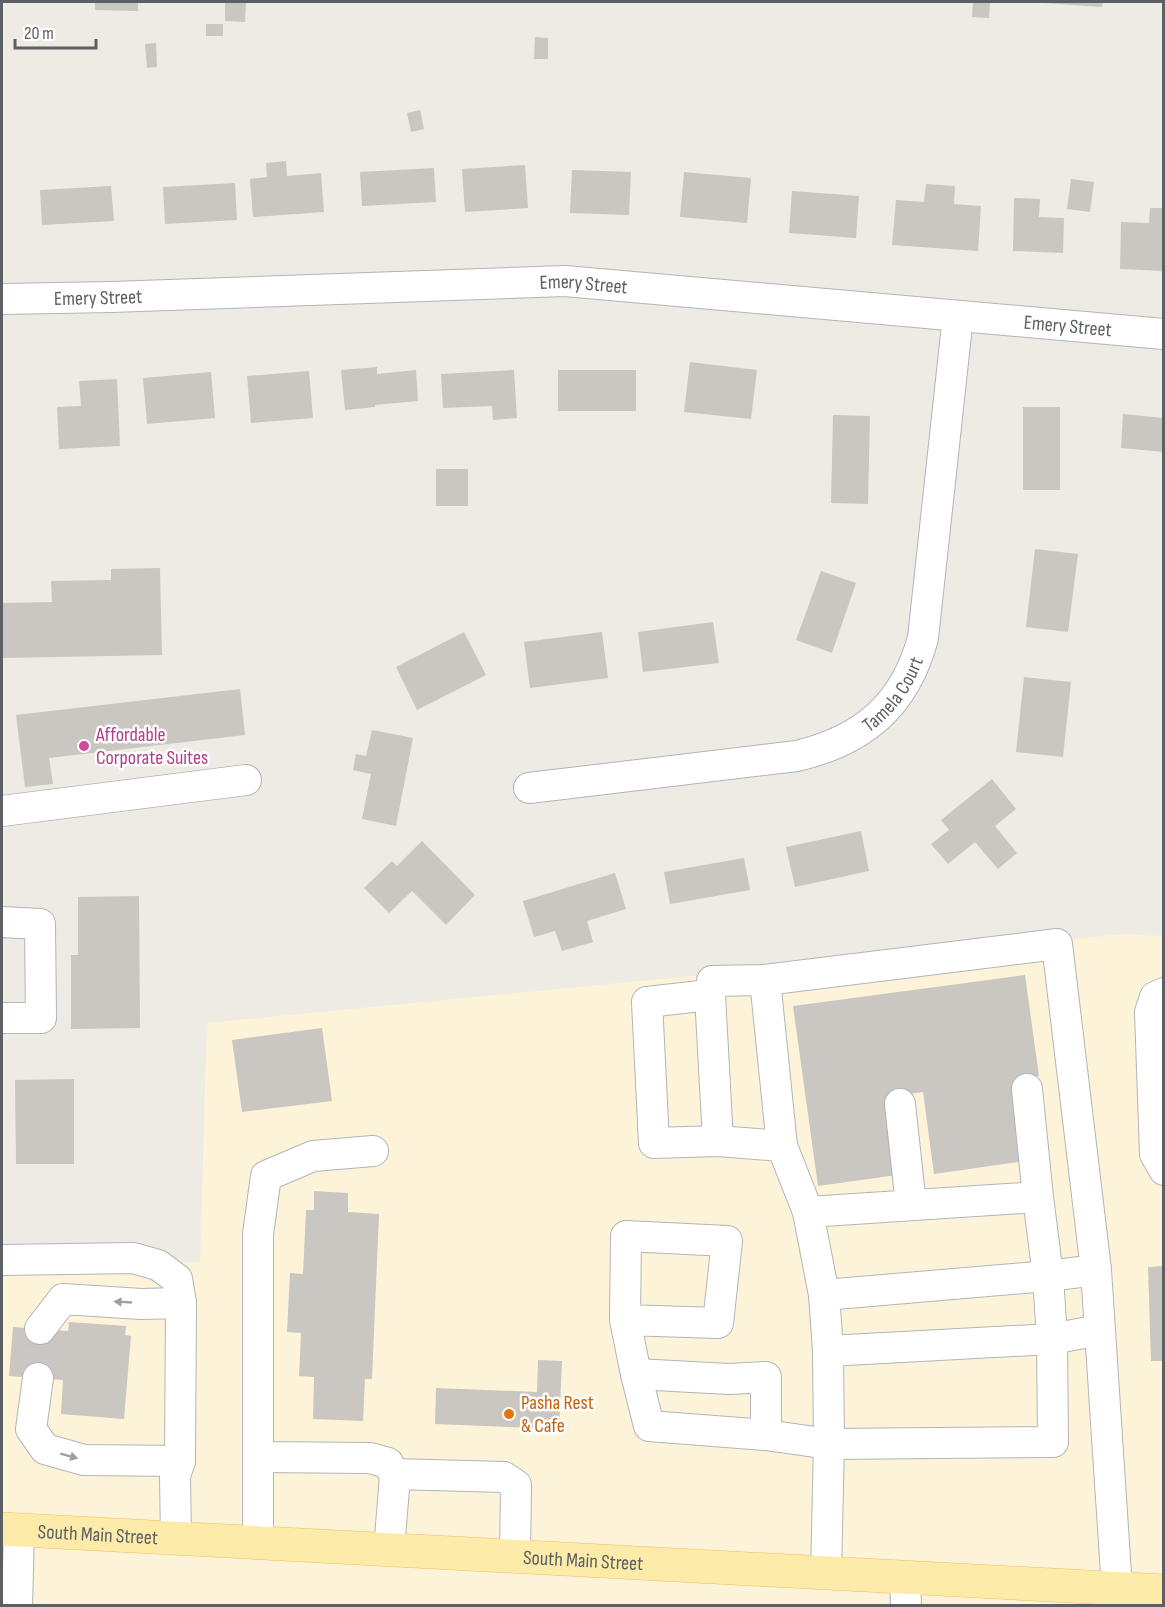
<svg xmlns="http://www.w3.org/2000/svg" width="1165" height="1607" viewBox="0 0 1165 1607" font-family="'Sofia Sans Condensed',sans-serif">
  <rect width="100%" height="100%" fill="#eeebe4"/>
  <path fill="#fdf3d9" d="M 1123,934 L 1163,936 L 1163,1605 L 2,1606 L 2,1259 L 200,1262 L 207,1023 Z"/>
  <path fill="#cac6c1" d="M 95,2 L 138,2 L 138,11 L 95,10 Z
    M 225,2 L 246,2 L 245,22 L 225,21 Z
    M 973,2 L 990,2 L 989,18 L 972,17 Z
    M 1044,2 L 1103,2 L 1102,7 L 1044,3 Z
    M 206,24 L 223,24 L 223,36 L 206,36 Z
    M 535,37 L 548,38 L 548,59 L 534,59 Z
    M 156,43 L 157,67 L 147,68 L 145,44 Z
    M 420,110 L 424,129 L 411,132 L 407,113 Z
    M 286,161 L 287,176 L 321,173 L 324,212 L 253,217 L 250,179 L 267,177 L 266,163 Z
    M 525,165 L 528,208 L 465,212 L 462,169 Z
    M 434,168 L 436,202 L 362,206 L 360,172 Z
    M 572,170 L 631,172 L 629,215 L 570,213 Z
    M 684,172 L 751,178 L 747,223 L 680,217 Z
    M 1071,179 L 1094,182 L 1090,212 L 1067,209 Z
    M 235,183 L 237,220 L 165,224 L 163,187 Z
    M 926,184 L 955,186 L 954,204 L 981,206 L 978,251 L 892,245 L 896,200 L 924,202 Z
    M 111,186 L 114,221 L 42,225 L 40,190 Z
    M 792,191 L 859,196 L 856,238 L 789,233 Z
    M 1014,198 L 1040,199 L 1039,217 L 1064,218 L 1063,253 L 1013,251 Z
    M 1150,208 L 1164,208 L 1164,271 L 1120,269 L 1121,222 L 1149,223 Z
    M 690,362 L 757,370 L 751,419 L 684,412 Z
    M 377,367 L 377,374 L 416,370 L 418,401 L 375,405 L 375,407 L 345,410 L 341,370 Z
    M 514,370 L 517,418 L 493,420 L 492,406 L 443,408 L 441,374 Z
    M 558,370 L 636,370 L 636,411 L 558,411 Z
    M 309,371 L 313,418 L 251,423 L 247,376 Z
    M 211,372 L 215,418 L 147,424 L 143,378 Z
    M 117,379 L 120,446 L 59,449 L 57,407 L 81,406 L 79,381 Z
    M 1023,407 L 1060,407 L 1060,490 L 1023,490 Z
    M 1123,414 L 1164,418 L 1164,452 L 1121,448 Z
    M 833,415 L 870,416 L 868,504 L 831,503 Z
    M 436,469 L 468,469 L 468,506 L 436,506 Z
    M 1035,549 L 1078,554 L 1068,632 L 1026,627 Z
    M 160,568 L 162,655 L 3,658 L 2,603 L 52,602 L 51,581 L 111,580 L 111,569 Z
    M 821,571 L 856,583 L 832,653 L 796,640 Z
    M 713,622 L 719,663 L 643,672 L 638,632 Z
    M 464,632 L 486,675 L 417,710 L 396,667 Z
    M 602,632 L 608,678 L 530,688 L 524,642 Z
    M 1024,677 L 1071,682 L 1063,757 L 1016,752 Z
    M 240,689 L 245,735 L 49,758 L 53,784 L 25,787 L 16,715 Z
    M 372,730 L 413,738 L 396,826 L 362,819 L 371,774 L 353,770 L 356,754 L 366,756 Z
    M 992,779 L 1016,809 L 995,826 L 1017,853 L 998,869 L 975,842 L 948,864 L 931,844 L 949,830 L 941,820 Z
    M 861,831 L 869,871 L 795,887 L 786,847 Z
    M 422,841 L 475,895 L 446,925 L 412,891 L 389,913 L 364,888 L 392,861 L 397,866 Z
    M 744,858 L 750,890 L 670,904 L 664,872 Z
    M 615,873 L 626,909 L 587,921 L 593,942 L 562,951 L 555,931 L 534,937 L 523,901 Z
    M 139,896 L 140,1028 L 71,1029 L 71,955 L 78,955 L 78,897 Z
    M 1025,975 L 1039,1076 L 1014,1080 L 1025,1161 L 934,1174 L 923,1092 L 886,1097 L 897,1175 L 818,1186 L 793,1006 Z
    M 322,1028 L 332,1101 L 242,1112 L 232,1040 Z
    M 74,1079 L 74,1164 L 16,1164 L 15,1080 Z
    M 314,1191 L 348,1193 L 348,1212 L 379,1214 L 372,1379 L 365,1379 L 363,1421 L 313,1419 L 314,1377 L 299,1376 L 301,1333 L 287,1332 L 290,1273 L 303,1274 L 306,1210 L 314,1210 Z
    M 1164,1266 L 1164,1361 L 1151,1361 L 1148,1267 Z
    M 69,1322 L 126,1326 L 125,1335 L 131,1336 L 124,1419 L 61,1414 L 63,1380 L 9,1376 L 13,1327 L 68,1331 Z
    M 538,1360 L 562,1361 L 559,1429 L 435,1424 L 436,1388 L 537,1392 Z"/>
  <g fill="none" stroke-linecap="round" stroke-linejoin="round">
    <path stroke="#cac8c4" stroke-width="30" stroke-dasharray="30 15" stroke-linecap="butt" d="M 38,1378 L 40,1329"/>
    <defs>
      <g id="minor">
        <path id="s1" d="M 2,299 L 111,297 L 565,281 L 1164,334"/>
        <path id="s2" d="M 529,788 L 797,756 C 864,740 905,705 923,638 L 958,316"/>
        <path d="M 2,811 L 246,780"/>
        <path d="M 2,922 L 40,924 L 41,1018 L 2,1018"/>
        <path d="M 765,980 L 782,1146 L 808,1212 L 1038,1197 L 1027,1089"/>
        <path d="M 1164,993 L 1155,997 L 1150,1012 L 1155,1154 L 1164,1170"/>
        <path d="M 710,995 L 647,1002 L 654,1143 L 718,1141 L 782,1146"/>
        <path d="M 900,1104 L 911,1205"/>
        <path d="M 718,1141 L 710,995 L 712,981 L 765,980 L 1057,944 L 1096,1270 L 1117,1589"/>
        <path d="M 808,1212 L 824,1295 L 1048,1276 L 1038,1197"/>
        <path d="M 2,1260 L 133,1258 L 158,1265 L 177,1279 L 181,1303 L 180,1461 L 175,1476 L 176,1538"/>
        <path d="M 824,1295 L 828,1351 L 1052,1339 L 1048,1276 L 1096,1270"/>
        <path d="M 625,1320 L 718,1323 L 727,1241 L 626,1236 L 625,1320 L 636,1374 L 649,1426 L 766,1435 L 829,1444 L 826,1573"/>
        <path d="M 40,1329 L 63,1299 L 141,1304 L 181,1303"/>
        <path d="M 828,1351 L 829,1444 L 1053,1442 L 1052,1339 L 1099,1330"/>
        <path d="M 636,1374 L 729,1379 L 766,1377 L 766,1435"/>
        <path d="M 38,1378 L 31,1429 L 45,1449 L 84,1460 L 180,1461"/>
        <path d="M 259,1457 L 370,1458 L 388,1463 L 395,1476 L 389,1550"/>
        <path d="M 394,1474 L 504,1477 L 516,1485 L 515,1557"/>
        <path d="M 258,1543 L 258,1234 L 266,1176 L 313,1156 L 373,1151"/>
        <path d="M 905,1577 L 906,1606"/>
        <path d="M 17,1606 L 19,1530"/>
      </g>
      <g id="major">
        <path id="s3" d="M 2,1529 L 1164,1591"/>
      </g>
    </defs>
    <use href="#minor" stroke="#b1b5b8" stroke-width="32"/>
    <use href="#major" stroke="#eebe5c" stroke-width="34"/>
    <use href="#minor" stroke="#fff" stroke-width="30"/>
    <use href="#major" stroke="#fdeba9" stroke-width="33"/>
  </g>
  <defs><path id="oneway-solid" d="M-6-.8H1V-3.2L6.5 0L1 3.2V.8H-6Z" transform="scale(1.5)"/></defs>
  <g fill="#9da0a2">
    <use href="#oneway-solid" transform="translate(123 1302) rotate(-177)"/>
    <use href="#oneway-solid" transform="translate(69 1456) rotate(15)"/>
  </g>
  <circle fill="#d1479c" stroke="#fff" stroke-width="2" cx="84" cy="746" r="6"/>
  <circle fill="#e8710a" stroke="#fff" stroke-width="2" cx="509" cy="1414" r="6"/>
  <g text-anchor="middle" stroke-width="5" stroke-linejoin="round" paint-order="stroke">
    <g font-size="20" fill="#5c6064" stroke="#fff">
      <text dy="7" stroke="none"><textPath href="#s1" startOffset="582">Emery Street</textPath></text>
      <text dy="7" stroke="none"><textPath href="#s1" startOffset="96">Emery Street</textPath></text>
      <text dy="7" stroke="none"><textPath href="#s1" startOffset="1068">Emery Street</textPath></text>
      <text dy="7" stroke="none"><textPath href="#s2" startOffset="388">Tamela Court</textPath></text>
      <text dy="7" stroke="none"><textPath href="#s3" startOffset="96">South Main Street</textPath></text>
      <text dy="7" stroke="none"><textPath href="#s3" startOffset="582">South Main Street</textPath></text>
    </g>
    <g font-size="20" fill="#b23c85" stroke="#fff" text-anchor="start">
      <text x="96" y="741">Affordable<tspan x="96" dy="23">Corporate Suites</tspan></text>
    </g>
    <g font-size="20" fill="#c56008" stroke="#fff" text-anchor="start">
      <text x="521" y="1409">Pasha Rest<tspan x="521" dy="23">&amp; Cafe</tspan></text>
    </g>
  </g>
  <rect width="1165" height="1607" fill="none" stroke="#5c6064" stroke-width="6"/>
  <path d="M15 39v9h81v-9" fill="none" stroke="#5c6064" stroke-width="3"/>
  <text x="24" y="39" font-size="18" fill="#5c6064" stroke="#ffffff" stroke-width="4.5" paint-order="stroke">20 m</text>
</svg>
